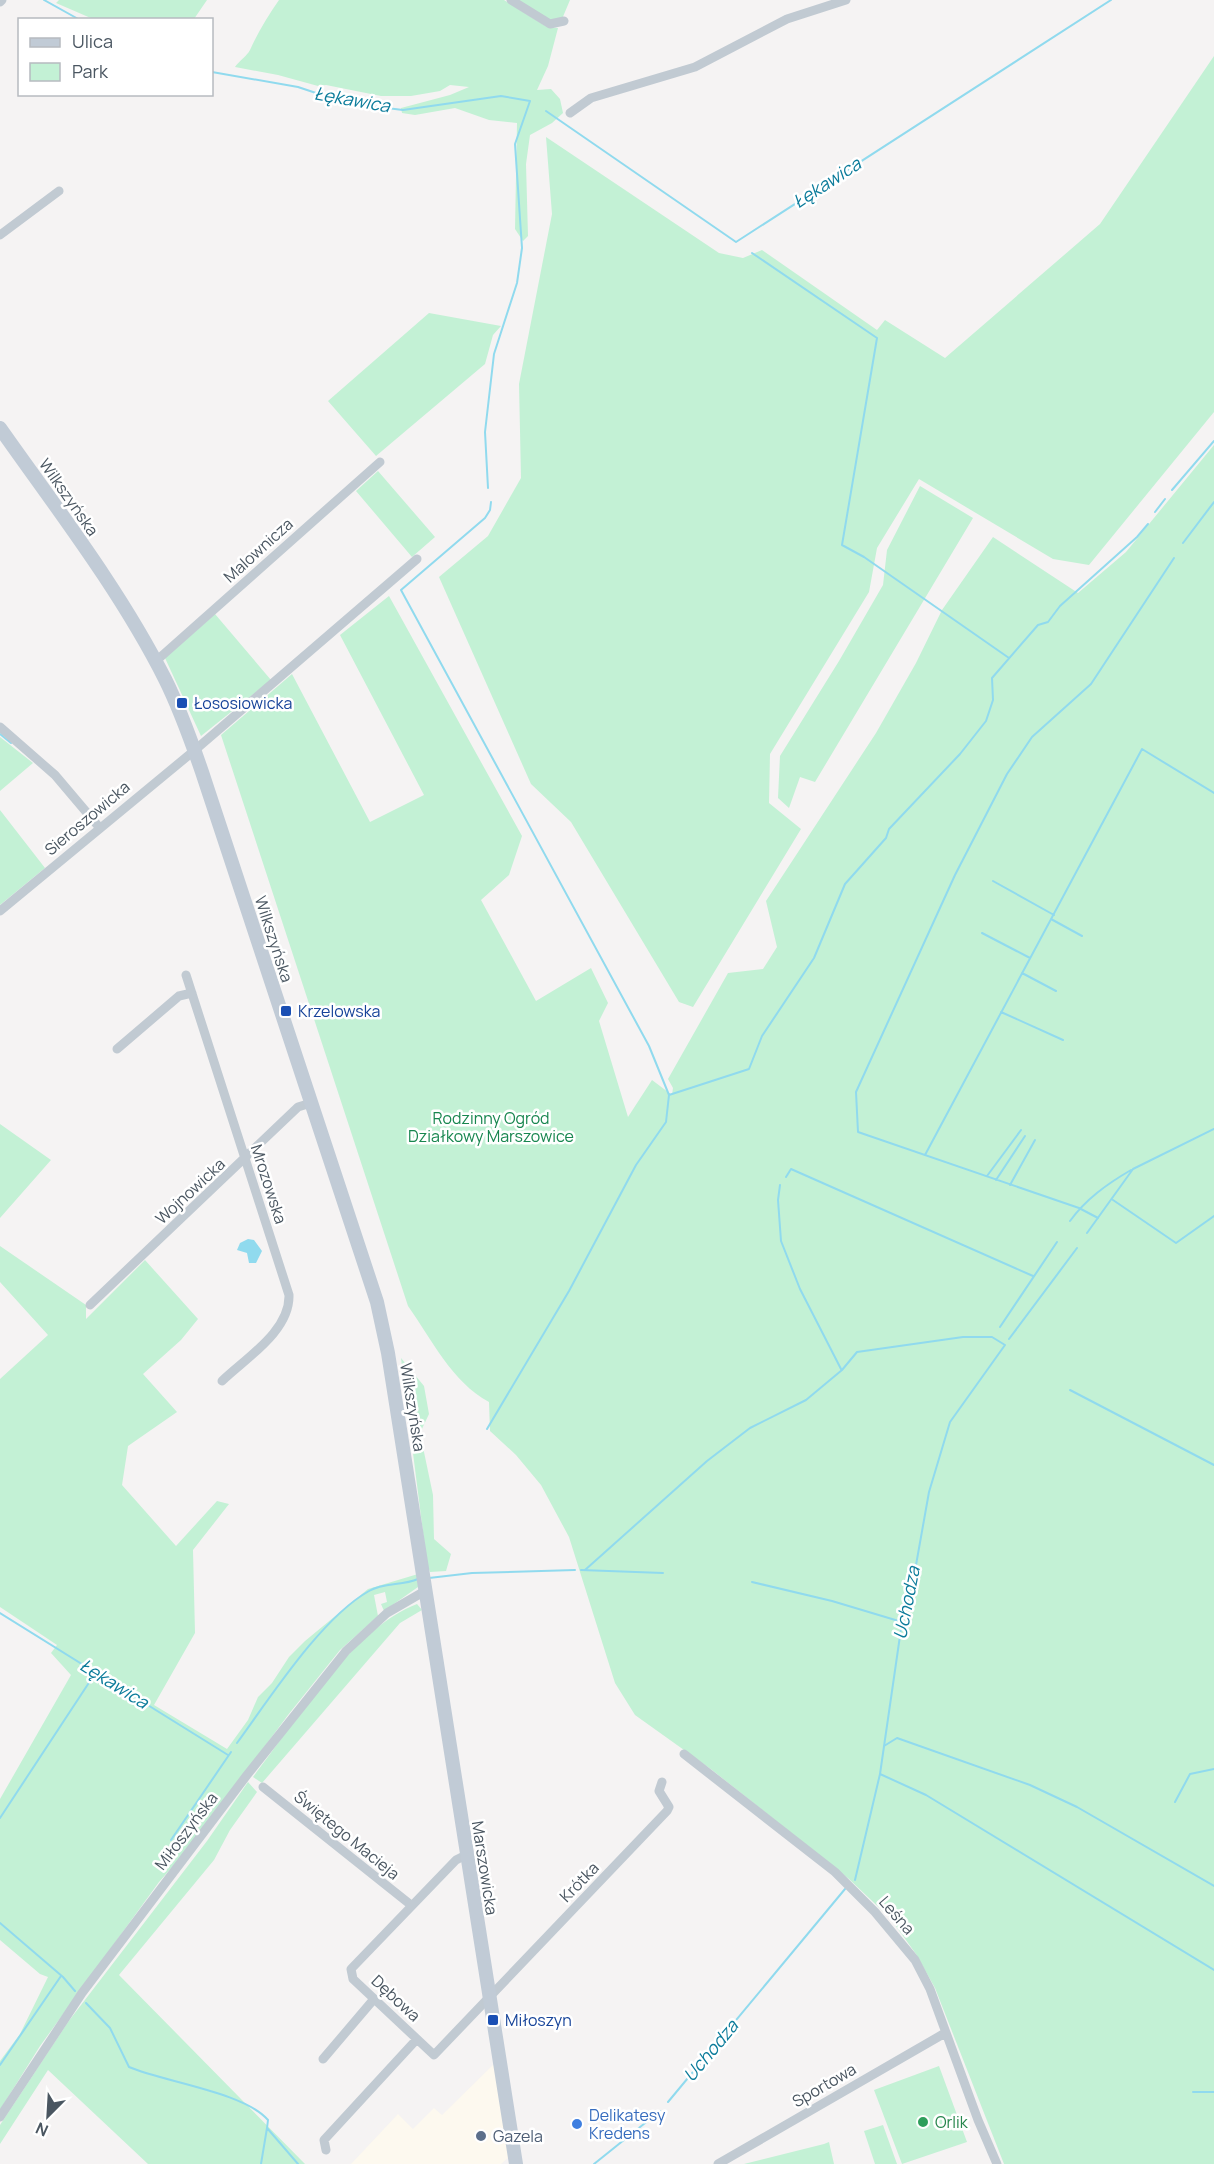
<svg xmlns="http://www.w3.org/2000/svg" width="1214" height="2164" viewBox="0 0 1214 2164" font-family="Manrope,sans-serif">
  <rect width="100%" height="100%" fill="#f5f3f3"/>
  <path fill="#fdf9ef" d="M 495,2063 L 509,2157 L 501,2164 L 351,2164 L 398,2114 L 413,2129 L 434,2108 L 442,2115 Z"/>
  <path fill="#c3f1d5" d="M 59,0 L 207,0 L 194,19 L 93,19 L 56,3 Z
    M 279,0 L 504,0 L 547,27 L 558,28 L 548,66 L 537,90 L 551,89 L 560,99 L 563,113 L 552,123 L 530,135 L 526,164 L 528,236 L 523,241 L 515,229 L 517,123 L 489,120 L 455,108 L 415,115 L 402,113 L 401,108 L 450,95 L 469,87 L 450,85 L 440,91 L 411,96 L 381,96 L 326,85 L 318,86 L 278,75 L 235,67 C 239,61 247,56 250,50 C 258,32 268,16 279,0 Z
    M 514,0 L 570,0 L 562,19 L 551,22 Z
    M 1214,56 L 1214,412 L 1089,565 L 1053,559 L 919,479 L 877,548 L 869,592 L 770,754 L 769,803 L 801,829 L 693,1007 L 679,1002 L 571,822 L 531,784 L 439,577 L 488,536 L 521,478 L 519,384 L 552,214 L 546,137 L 719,253 L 743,258 L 762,250 L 877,330 L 885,320 L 945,358 L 1100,224 Z
    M 429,313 L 501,326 L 493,335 L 485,364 L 376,456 L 328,401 Z
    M 1214,445 L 1214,2164 L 1004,2164 L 935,1988 L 916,1954 L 890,1918 L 849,1879 L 712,1770 L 635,1715 L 615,1683 L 569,1537 L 541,1485 L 516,1455 L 490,1431 L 489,1402 C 452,1382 432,1340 408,1306 L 221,735 L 292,674 L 370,822 L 424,795 L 340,635 L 389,596 L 522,836 L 509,875 L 481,900 L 536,1001 L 591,968 L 608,1003 L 599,1021 L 628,1117 L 652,1080 L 672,1095 L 673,1088 L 668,1079 L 728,973 L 763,969 L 777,947 L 766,901 L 876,733 L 916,663 L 942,610 L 993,537 L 1078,593 L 1126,552 Z
    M 378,471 L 435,537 L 412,557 L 356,491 Z
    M 920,486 L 973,518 L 815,782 L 800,777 L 789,808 L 778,798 L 780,756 L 839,661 L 883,585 L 887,550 Z
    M 215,614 L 271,680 L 201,736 L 165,658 Z
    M 0,737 L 33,763 L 0,791 Z
    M 0,810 L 45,868 L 0,905 Z
    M 0,1124 L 51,1160 L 0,1218 Z
    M 0,1246 L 86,1305 L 86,1319 L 145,1260 L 198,1319 L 181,1340 L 143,1374 L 177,1412 L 128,1446 L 122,1485 L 176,1546 L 217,1501 L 229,1504 L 193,1550 L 195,1633 L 154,1705 L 227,1749 L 248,1720 L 258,1697 L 272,1683 L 289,1657 L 305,1641 L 368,1589 L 418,1574 L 418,1587 L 384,1611 L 381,1604 L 387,1602 L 385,1592 L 374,1595 L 378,1616 L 340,1650 L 288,1715 L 189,1848 L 159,1882 L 40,2046 L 0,2110 L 0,2061 L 20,2034 L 48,1977 L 40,1974 L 0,1940 L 0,1799 L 71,1675 L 51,1653 L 57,1645 L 0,1607 L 0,1379 L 48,1335 L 0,1282 Z
    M 401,1358 L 424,1386 L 429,1414 L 420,1433 L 433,1495 L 434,1539 L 451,1554 L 446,1571 L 430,1572 L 427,1564 Z
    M 417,1604 L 422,1610 L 400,1623 L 262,1783 L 253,1777 C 295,1723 353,1628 417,1604 Z
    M 248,1782 L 257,1792 L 230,1830 L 214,1860 L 119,1975 L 305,2164 L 148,2164 L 48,2070 L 0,2144 L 0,2125 L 68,2022 L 207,1841 Z
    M 939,2066 L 967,2142 L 902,2164 L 874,2090 Z
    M 883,2125 L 897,2164 L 875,2164 L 864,2131 Z
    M 829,2142 L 834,2164 L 744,2164 L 824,2144 Z"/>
  <path fill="#90daee" d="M 248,1239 L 254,1240 L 262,1251 L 256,1263 L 249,1263 L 247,1253 L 237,1250 L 240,1243 Z"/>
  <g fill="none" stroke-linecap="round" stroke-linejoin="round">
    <path stroke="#90daee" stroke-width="2" d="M 44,0 L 80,20
      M 212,72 L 298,87 L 346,103 L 403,110 L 501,96 L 530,101 L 515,144 L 522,248 L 517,283 L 494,354 L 485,432 L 488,488
      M 546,111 L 736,242 L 1111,0
      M 752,253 L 877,338 L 842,545 L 864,557 L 1009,658
      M 1172,490 L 1214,441
      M 491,502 L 490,510 L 485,518 L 401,590 L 649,1046 L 669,1095
      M 1155,512 L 1165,499
      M 1183,543 L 1214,502
      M 0,734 L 11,743
      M 993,881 L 1054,915
      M 1051,919 L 1082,936
      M 982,933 L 1030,958
      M 1022,973 L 1056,991
      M 1001,1012 L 1063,1040
      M 925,1155 L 1142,749 L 1214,793
      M 987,1176 L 1021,1130
      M 786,1177 L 791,1169 L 1033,1276
      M 996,1180 L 1025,1136
      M 780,1185 L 778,1200 L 781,1241 L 800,1289 L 841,1369
      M 1010,1185 L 1035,1140
      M 1113,1200 L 1176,1243 L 1214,1216
      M 1098,1218 L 1079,1208 L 858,1132 L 856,1092 L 955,875 L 1007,774 L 1032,737 L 1091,684 L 1174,558
      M 1070,1221 C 1086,1199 1107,1184 1131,1170
      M 1087,1233 L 1133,1169 L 1214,1129
      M 1000,1327 L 1057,1242
      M 1009,1339 L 1077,1248
      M 1070,1390 L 1214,1465
      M 487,1429 L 569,1291 L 636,1165 L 666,1122 L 669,1095 L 749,1069 L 762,1036 L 814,958 L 845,884 L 886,838 L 889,829 L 960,754 L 986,721 L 993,700 L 992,678 L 1038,625 L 1048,622 L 1060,606 L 1137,537 L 1148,524
      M 581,1570 L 663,1573
      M 585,1570 L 707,1461 L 750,1428 L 806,1400 L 842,1370 L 857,1352 L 963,1337 L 992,1337 L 1005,1345 L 950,1422 L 929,1492 L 916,1565 L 902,1622 L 880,1774 L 855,1880
      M 429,1578 L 472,1573 L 575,1570
      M 752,1582 L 832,1601 L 902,1622
      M 0,1613 L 228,1755
      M 237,1743 C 270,1698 321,1618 369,1591 C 384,1582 402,1586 418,1579
      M 884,1746 L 897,1738 L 1030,1785 L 1077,1807 L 1214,1886
      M 880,1774 L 926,1795 L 1214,1970
      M 1175,1802 L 1190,1774 L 1214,1769
      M 0,1818 L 96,1672
      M 171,1840 L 231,1752
      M 0,1923 L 63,1977 L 75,1991
      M 86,2003 L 110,2028 L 129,2067 C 164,2082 244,2092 268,2120 L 267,2128 L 298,2164
      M 0,2065 L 61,1976
      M 1193,2092 L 1214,2092
      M 668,2102 L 845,1889
      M 261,2164 L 267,2128
      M 594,2164 L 660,2111"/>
    <path stroke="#c1cad2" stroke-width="9" d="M 511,0 L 550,24 L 564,21
      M 0,2 L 2,0
      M 570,113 L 591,98 L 695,67 L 787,19 L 846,0
      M 0,235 L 59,191
      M 156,661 L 380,462
      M 0,727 L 55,775 L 99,827
      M 0,911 L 195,750 L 417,559
      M 186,975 L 289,1295 C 290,1331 246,1358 222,1381
      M 117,1049 L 179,996 L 192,993
      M 90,1305 L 298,1107 L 311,1103
      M 684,1754 L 835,1872 L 875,1912 L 915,1960 L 930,1989 L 978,2120 L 997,2164
      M 263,1787 L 411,1905
      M 466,1855 L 456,1860 L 351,1969 L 353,1979 L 434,2055 L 667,1811 L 669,1807 L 659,1791 L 662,1782
      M 323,2059 L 374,1999
      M 0,2117 L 82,1993 L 247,1775 L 346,1651 L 387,1613 L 425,1591
      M 326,2150 L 324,2140 L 417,2039
      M 718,2164 L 945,2033"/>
    <path stroke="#c1cbd6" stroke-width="14" d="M 0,428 C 57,509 120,590 165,679 C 180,709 191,740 202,772 L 377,1302 L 388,1353 L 516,2164"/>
  </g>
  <g fill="#1a4fb4" stroke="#fff" stroke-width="2">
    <rect x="176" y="697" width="12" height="12" rx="3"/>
    <rect x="280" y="1005" width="12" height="12" rx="3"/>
    <rect x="487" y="2014" width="12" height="12" rx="3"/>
  </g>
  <circle fill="#2e9e5b" stroke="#fff" stroke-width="2" cx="923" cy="2122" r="6"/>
  <circle fill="#3f7fe0" stroke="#fff" stroke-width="2" cx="577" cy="2124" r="6"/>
  <circle fill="#5c6f8a" stroke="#fff" stroke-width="2" cx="481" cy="2136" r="6"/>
  <g text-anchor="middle" stroke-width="5" stroke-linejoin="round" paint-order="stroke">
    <g font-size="16" fill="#4a5661" stroke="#fff">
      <text transform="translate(69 497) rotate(55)" y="6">Wilkszyńska</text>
      <text transform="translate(258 550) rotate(-42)" y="6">Malownicza</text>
      <text transform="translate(87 818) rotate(-40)" y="6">Sieroszowicka</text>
      <text transform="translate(274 939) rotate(72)" y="6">Wilkszyńska</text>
      <text transform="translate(269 1184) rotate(72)" y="6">Mrozowska</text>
      <text transform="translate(190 1191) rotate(-43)" y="6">Wojnowicka</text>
      <text transform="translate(413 1407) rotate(81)" y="6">Wilkszyńska</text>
      <text transform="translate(186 1831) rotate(-53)" y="6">Miłoszyńska</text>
      <text transform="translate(347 1835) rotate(39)" y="6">Świętego Macieja</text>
      <text transform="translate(485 1868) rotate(81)" y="6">Marszowicka</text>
      <text transform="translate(579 1882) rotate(-46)" y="6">Krótka</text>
      <text transform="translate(897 1915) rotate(49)" y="6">Leśna</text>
      <text transform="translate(396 1998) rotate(43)" y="6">Dębowa</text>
      <text transform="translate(824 2085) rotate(-30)" y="6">Sportowa</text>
    </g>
    <g font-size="16" fill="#164399" stroke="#fff" text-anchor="start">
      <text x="194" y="709">Łososiowicka</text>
      <text x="298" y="1017">Krzelowska</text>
      <text x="505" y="2026">Miłoszyn</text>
    </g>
    <g font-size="16" fill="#17864f" stroke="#fff">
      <text x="491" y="1124">Rodzinny Ogród<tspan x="491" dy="18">Działkowy Marszowice</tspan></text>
    </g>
    <g font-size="16" fill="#366cbe" stroke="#fff" text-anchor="start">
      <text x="589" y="2121">Delikatesy<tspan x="589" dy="18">Kredens</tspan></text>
    </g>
    <g font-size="16" fill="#27864d" stroke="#fff" text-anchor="start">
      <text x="935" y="2128">Orlik</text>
    </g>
    <g font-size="16" fill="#4e5e75" stroke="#fff" text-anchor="start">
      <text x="493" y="2142">Gazela</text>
    </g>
    <g font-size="18" font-style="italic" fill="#0c7c9b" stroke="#fff">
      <text transform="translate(352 100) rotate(10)" y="6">Łękawica</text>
      <text transform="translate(827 183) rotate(-33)" y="6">Łękawica</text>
      <text transform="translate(907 1603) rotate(-79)" y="6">Uchodza</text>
      <text transform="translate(114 1684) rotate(32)" y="6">Łękawica</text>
      <text transform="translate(711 2051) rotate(-50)" y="6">Uchodza</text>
    </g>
  </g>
  <rect x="18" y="18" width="195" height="78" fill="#ffffff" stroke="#b7bbc0" stroke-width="1.5"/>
  <rect x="30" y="38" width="30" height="9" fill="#c1cbd6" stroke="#b7bbc0" stroke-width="1.5"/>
  <text x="72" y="48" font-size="18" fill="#4a5661">Ulica</text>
  <rect x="30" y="63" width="30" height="18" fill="#c3f1d5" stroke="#b7bbc0" stroke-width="1.5"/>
  <text x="72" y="78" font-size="18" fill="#4a5661">Park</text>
  <g transform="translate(48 2116) rotate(204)" stroke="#ffffff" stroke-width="4.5" paint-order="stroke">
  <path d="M0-4.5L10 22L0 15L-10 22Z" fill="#4a5661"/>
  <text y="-9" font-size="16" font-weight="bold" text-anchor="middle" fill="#4a5661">N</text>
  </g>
</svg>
